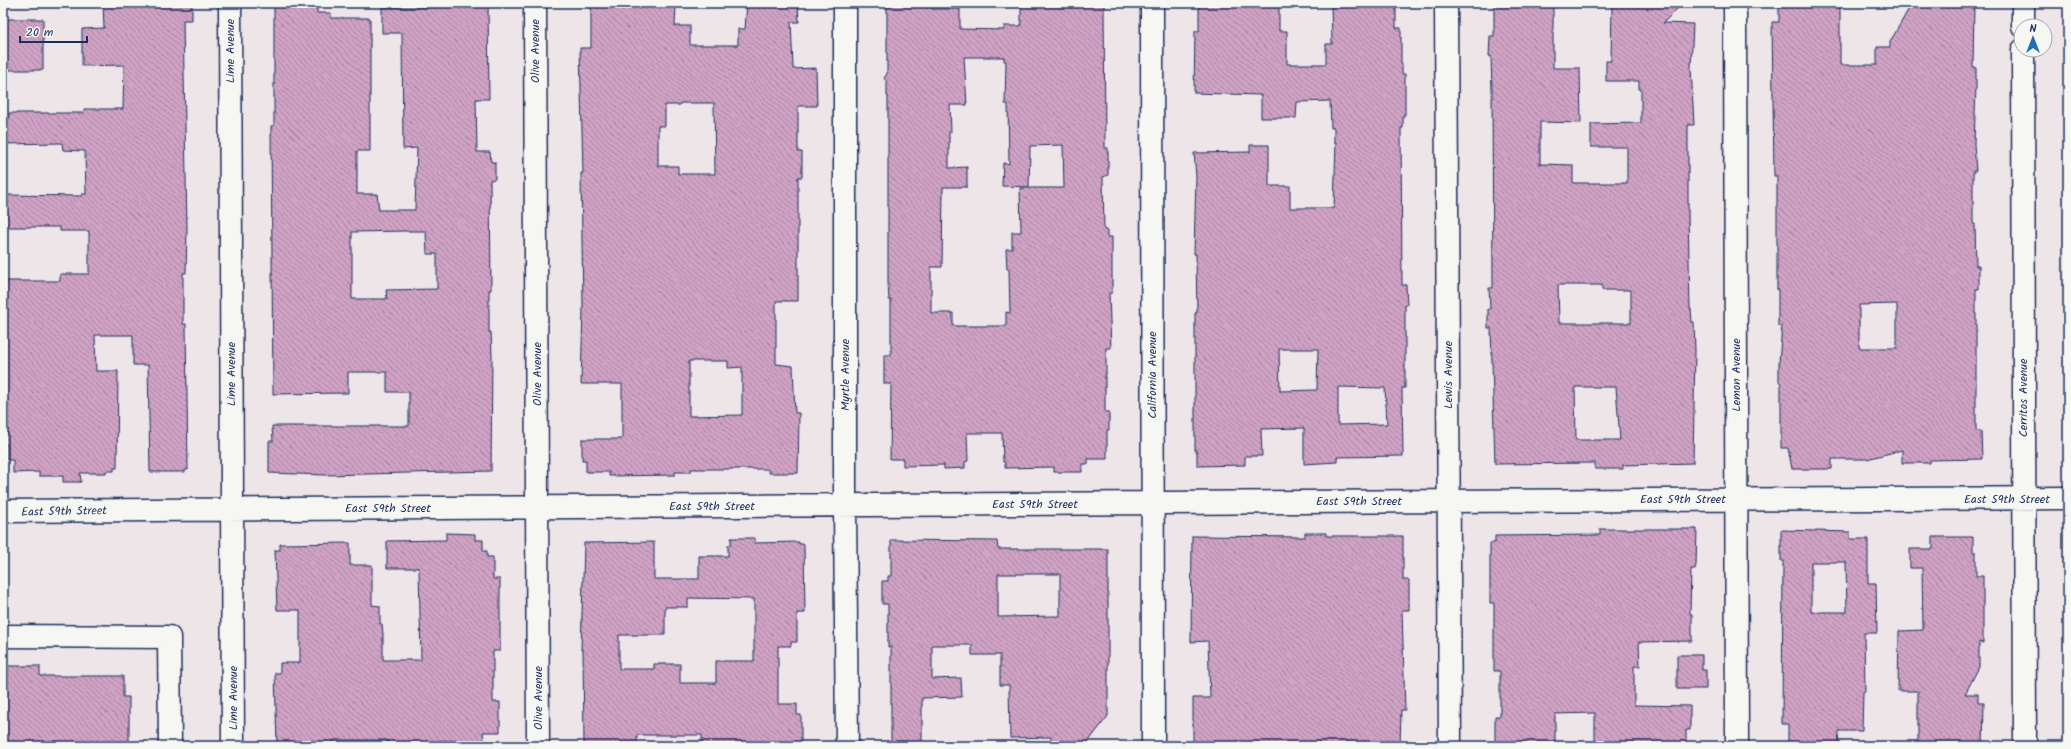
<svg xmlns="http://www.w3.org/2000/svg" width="2071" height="749" viewBox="0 0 2071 749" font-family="Kalam,sans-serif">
  <defs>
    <pattern id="building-back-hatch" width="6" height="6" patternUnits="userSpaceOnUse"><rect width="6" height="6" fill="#d0a2c4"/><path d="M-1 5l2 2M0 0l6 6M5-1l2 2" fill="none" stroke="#a884a2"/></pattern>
  </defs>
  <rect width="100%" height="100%" fill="#eee5e9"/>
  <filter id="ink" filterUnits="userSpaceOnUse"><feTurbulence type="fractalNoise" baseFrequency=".025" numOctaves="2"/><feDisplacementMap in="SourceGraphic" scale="8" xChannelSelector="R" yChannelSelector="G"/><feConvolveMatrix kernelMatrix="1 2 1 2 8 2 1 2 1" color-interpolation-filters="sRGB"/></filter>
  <g filter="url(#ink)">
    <path fill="url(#building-back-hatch)" stroke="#1b2f5e" fill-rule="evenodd" d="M 103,3 L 192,3 L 192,20 L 183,20 L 187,229 L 186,273 L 183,273 L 183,324 L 186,324 L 188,470 L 185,470 L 185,472 L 150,472 L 148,365 L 133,365 L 133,335 L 95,335 L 96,371 L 118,371 L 117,468 L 114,468 L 114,471 L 106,471 L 106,473 L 80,473 L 81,482 L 63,482 L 63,476 L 39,476 L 39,472 L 13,473 L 13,460 L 7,460 L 7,444 L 3,444 L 3,281 L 60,281 L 60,274 L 89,274 L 89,231 L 60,231 L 60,227 L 3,227 L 3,195 L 82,196 L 82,194 L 86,194 L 85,151 L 63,150 L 62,143 L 3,144 L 3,119 L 9,119 L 9,113 L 84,113 L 84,109 L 123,109 L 124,65 L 82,66 L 82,29 L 104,28 Z
      M 274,3 L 317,3 L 317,13 L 331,13 L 331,18 L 370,18 L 370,151 L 357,151 L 357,194 L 377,194 L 379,210 L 415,210 L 417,148 L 403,149 L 402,33 L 382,33 L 382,7 L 432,7 L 432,3 L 488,3 L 489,99 L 476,99 L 477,152 L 490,152 L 491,162 L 495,162 L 495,179 L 490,180 L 491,290 L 489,290 L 489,332 L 491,332 L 492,356 L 491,471 L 325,475 L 269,473 L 269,441 L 273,441 L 272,426 L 409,426 L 409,392 L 387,392 L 387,372 L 348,372 L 348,393 L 273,394 L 271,126 L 274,126 ZM 406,231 L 426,231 L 427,254 L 437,254 L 437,289 L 386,290 L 387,299 L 352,299 L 352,232 Z
      M 591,3 L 676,5 L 675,26 L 690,26 L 690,45 L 738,45 L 738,29 L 745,29 L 747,3 L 798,3 L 799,22 L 791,22 L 793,67 L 793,69 L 816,68 L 817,106 L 798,106 L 798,152 L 802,152 L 802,177 L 798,177 L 798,301 L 776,301 L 776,364 L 793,366 L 795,413 L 799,413 L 798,473 L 769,473 L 769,471 L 766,469 L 691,469 L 691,472 L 675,472 L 675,475 L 609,476 L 609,472 L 586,472 L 586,460 L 582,460 L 582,439 L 622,439 L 622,384 L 581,384 L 583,308 L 581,173 L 583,173 L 580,48 L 591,48 ZM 680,103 L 714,103 L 715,174 L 678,174 L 678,166 L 658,166 L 658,126 L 665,126 L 665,105 L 680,105 ZM 689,361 L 728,361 L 728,368 L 742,367 L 742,415 L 689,416 Z
      M 887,3 L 932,3 L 932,9 L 960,9 L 960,29 L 1004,30 L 1004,26 L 1021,26 L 1021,3 L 1104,3 L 1105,148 L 1108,148 L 1108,175 L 1103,177 L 1104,230 L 1107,230 L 1107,237 L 1112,237 L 1112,293 L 1109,293 L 1111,348 L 1106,348 L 1106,375 L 1105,375 L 1105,412 L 1109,412 L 1109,430 L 1107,430 L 1107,459 L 1088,459 L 1088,464 L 1082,464 L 1082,472 L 1054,472 L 1054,467 L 1005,468 L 1005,462 L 1003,462 L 1002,433 L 967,433 L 968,461 L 965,462 L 965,468 L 944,469 L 944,465 L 903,466 L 903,459 L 890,459 L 891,384 L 884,384 L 884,355 L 891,355 L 891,300 L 889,300 L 888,283 L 888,96 L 887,96 L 887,82 L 884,78 L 887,74 ZM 964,57 L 1004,57 L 1004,61 L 1006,61 L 1005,104 L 1008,104 L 1009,164 L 1003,163 L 1002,186 L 1029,187 L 1030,146 L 1063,145 L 1064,188 L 1020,188 L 1021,232 L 1012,232 L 1012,249 L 1006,249 L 1007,269 L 1009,269 L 1010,313 L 1006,312 L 1006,326 L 953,326 L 953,313 L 931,313 L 931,267 L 942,267 L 943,187 L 967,187 L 967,167 L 949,168 L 949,132 L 951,132 L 950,105 L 967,105 Z
      M 1199,3 L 1279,3 L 1279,31 L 1287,31 L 1287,64 L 1326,64 L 1326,44 L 1332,44 L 1331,3 L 1396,3 L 1396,28 L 1401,28 L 1401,64 L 1402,64 L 1402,74 L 1405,74 L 1405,115 L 1403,115 L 1403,128 L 1401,128 L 1402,285 L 1406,285 L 1407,305 L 1405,305 L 1405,388 L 1402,388 L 1403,456 L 1337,457 L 1337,462 L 1304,464 L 1304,428 L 1261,429 L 1262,456 L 1245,456 L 1245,465 L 1197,466 L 1197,451 L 1195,451 L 1195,313 L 1197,313 L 1196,254 L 1194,254 L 1196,176 L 1194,153 L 1250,152 L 1250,145 L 1269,145 L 1269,186 L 1290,186 L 1290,208 L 1334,208 L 1336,142 L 1334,142 L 1334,128 L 1331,128 L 1330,101 L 1297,102 L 1296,118 L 1261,118 L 1261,95 L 1194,93 L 1195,31 L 1199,31 ZM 1279,349 L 1318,349 L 1317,390 L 1280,391 ZM 1338,387 L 1385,388 L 1387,424 L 1338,425 Z
      M 1494,3 L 1553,3 L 1553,68 L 1580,68 L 1581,123 L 1540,122 L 1540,164 L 1573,165 L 1573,183 L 1627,183 L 1627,147 L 1591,147 L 1591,124 L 1641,123 L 1641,89 L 1639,89 L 1639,81 L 1606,81 L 1606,61 L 1611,61 L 1612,3 L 1683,3 L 1663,23 L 1693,24 L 1691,67 L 1694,125 L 1688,125 L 1688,213 L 1690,309 L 1691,309 L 1692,322 L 1694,322 L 1695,350 L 1693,463 L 1623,465 L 1623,469 L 1595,469 L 1595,463 L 1495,464 L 1491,328 L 1488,328 L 1488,309 L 1490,309 L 1489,288 L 1493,288 L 1492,91 L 1491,56 L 1489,56 L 1490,36 L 1494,36 ZM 1558,285 L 1602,285 L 1602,290 L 1631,290 L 1631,323 L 1559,323 ZM 1575,387 L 1616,387 L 1620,440 L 1576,440 Z
      M 1779,3 L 1828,3 L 1828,5 L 1840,5 L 1840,65 L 1877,65 L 1877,47 L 1890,47 L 1890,42 L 1912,3 L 1974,3 L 1973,67 L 1976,67 L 1976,86 L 1974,144 L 1976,171 L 1973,171 L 1973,224 L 1975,224 L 1976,266 L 1979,266 L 1979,289 L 1976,289 L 1976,431 L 1981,431 L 1982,459 L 1930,460 L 1930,463 L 1902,463 L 1902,450 L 1867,459 L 1832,459 L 1832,469 L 1792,469 L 1788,448 L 1781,448 L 1781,384 L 1779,381 L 1779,362 L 1782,326 L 1778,326 L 1778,290 L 1777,290 L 1777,176 L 1774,176 L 1772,22 L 1779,22 ZM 1897,304 L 1897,348 L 1859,348 L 1859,305 Z
      M 3,19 L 43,19 L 43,70 L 3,70 Z
      M 1600,529 L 1697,529 L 1696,565 L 1695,569 L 1691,569 L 1690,614 L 1692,614 L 1692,641 L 1639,642 L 1640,666 L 1634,666 L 1634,705 L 1690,706 L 1690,730 L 1686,730 L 1686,746 L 1595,746 L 1595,713 L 1555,714 L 1555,746 L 1495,746 L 1495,716 L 1500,716 L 1500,671 L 1494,671 L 1494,603 L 1490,603 L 1490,543 L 1495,543 L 1495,536 L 1600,535 Z
      M 1781,530 L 1850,532 L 1850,539 L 1868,539 L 1868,583 L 1876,583 L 1877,633 L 1864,633 L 1865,692 L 1863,692 L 1862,731 L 1839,731 L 1838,746 L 1788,746 L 1788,724 L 1782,724 L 1783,561 L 1781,561 ZM 1811,562 L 1846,562 L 1847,612 L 1811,612 Z
      M 446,533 L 475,534 L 475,540 L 483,540 L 483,551 L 487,551 L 487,557 L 493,557 L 493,579 L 500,579 L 500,651 L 493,651 L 493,702 L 500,702 L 500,732 L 483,732 L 484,741 L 439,741 L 439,746 L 389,746 L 387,740 L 334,740 L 334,746 L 277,746 L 275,673 L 280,673 L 280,663 L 300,663 L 300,610 L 277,610 L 275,550 L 280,550 L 280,544 L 350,543 L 350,565 L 372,565 L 372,605 L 380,606 L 380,624 L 382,624 L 383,634 L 383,660 L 421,660 L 419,568 L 387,568 L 387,541 L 446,540 Z
      M 1305,533 L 1326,533 L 1326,536 L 1403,536 L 1403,580 L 1409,580 L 1409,610 L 1402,610 L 1405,710 L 1401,710 L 1400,746 L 1193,746 L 1193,698 L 1210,698 L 1208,641 L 1191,642 L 1192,536 L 1305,537 Z
      M 1933,537 L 1973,537 L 1973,552 L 1976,552 L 1976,576 L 1983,576 L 1983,643 L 1979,642 L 1979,667 L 1965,694 L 1978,694 L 1978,702 L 1984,702 L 1983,746 L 1918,746 L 1918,691 L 1898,691 L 1899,631 L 1923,630 L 1922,568 L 1910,568 L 1910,549 L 1933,549 Z
      M 731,538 L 755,538 L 755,543 L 799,542 L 799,544 L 804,544 L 805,613 L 797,613 L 797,642 L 791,642 L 791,646 L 778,646 L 778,704 L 797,704 L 797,715 L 801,715 L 801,746 L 702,746 L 702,735 L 637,735 L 637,746 L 584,746 L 583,650 L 581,650 L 584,543 L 654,542 L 654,579 L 699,579 L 699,556 L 728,556 L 728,545 L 731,545 ZM 688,598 L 754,599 L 754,661 L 716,661 L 716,683 L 680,683 L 680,664 L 654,664 L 654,669 L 619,669 L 619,635 L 665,635 L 665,607 L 688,607 Z
      M 891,540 L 997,541 L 998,549 L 1108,549 L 1108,716 L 1085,746 L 1051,746 L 1051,737 L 1010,738 L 1009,685 L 1000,685 L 1000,655 L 972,655 L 972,645 L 932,645 L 932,679 L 961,678 L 962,697 L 922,698 L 922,746 L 891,746 L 891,647 L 888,647 L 888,604 L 882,604 L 882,581 L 888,581 L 888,576 L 891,576 ZM 998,574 L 1060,574 L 1060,616 L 998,617 Z
      M 1677,655 L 1702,655 L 1702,670 L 1706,670 L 1706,689 L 1677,689 Z
      M 3,666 L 40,666 L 40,676 L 123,676 L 123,697 L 129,697 L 129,746 L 3,746 Z"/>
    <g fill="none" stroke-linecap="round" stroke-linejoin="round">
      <defs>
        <path id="minor" d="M 230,3 L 233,746
          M 535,3 L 538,746
          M 845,3 L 845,505 L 847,746
          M 1152,3 L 1153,746
          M 1446,3 L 1450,746
          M 1735,3 L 1737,746
          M 2023,3 L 2023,26
          M 2023,50 L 2025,746
          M 3,511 L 1448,501 L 2068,498
          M 3,636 L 169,637 L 170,746"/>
      </defs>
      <use href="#minor" stroke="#1b2f5e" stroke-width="25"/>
      <use href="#minor" stroke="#f6f6f2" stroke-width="22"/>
    </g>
  </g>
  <g text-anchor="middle" stroke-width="3" stroke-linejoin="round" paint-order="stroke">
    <g font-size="12" fill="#1b2f5e" stroke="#f6f6f2">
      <text transform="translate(230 51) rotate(-90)" y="4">Lime Avenue</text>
      <text transform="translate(535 51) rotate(-90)" y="4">Olive Avenue</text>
      <text transform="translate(231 374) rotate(-90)" y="4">Lime Avenue</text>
      <text transform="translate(537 374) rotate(-90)" y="4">Olive Avenue</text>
      <text transform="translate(845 375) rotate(-90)" y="4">Myrtle Avenue</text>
      <text transform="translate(1152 375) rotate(-90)" y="4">California Avenue</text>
      <text transform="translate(1448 375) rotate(-90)" y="4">Lewis Avenue</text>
      <text transform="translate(1736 375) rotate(-90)" y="4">Lemon Avenue</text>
      <text transform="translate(2023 398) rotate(-90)" y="4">Cerritos Avenue</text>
      <text x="1683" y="503">East 59th Street</text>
      <text x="2007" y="503">East 59th Street</text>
      <text x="1359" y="505">East 59th Street</text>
      <text x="1035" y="508">East 59th Street</text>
      <text x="712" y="510">East 59th Street</text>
      <text x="388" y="512">East 59th Street</text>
      <text transform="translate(64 511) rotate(-1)" y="4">East 59th Street</text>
      <text transform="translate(233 698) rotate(-90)" y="4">Lime Avenue</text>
      <text transform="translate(538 698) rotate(-90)" y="4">Olive Avenue</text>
    </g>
  </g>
  <rect width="2071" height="749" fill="none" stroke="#f6f6f2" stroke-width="16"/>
  <rect x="8" y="8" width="2055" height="733" fill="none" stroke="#1b2f5e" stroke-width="1.5" filter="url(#ink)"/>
  <g transform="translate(2033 38)"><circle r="19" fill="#f6f6f2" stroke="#9ea6b7"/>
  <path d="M0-3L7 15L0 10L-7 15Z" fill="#1f6fb2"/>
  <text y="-6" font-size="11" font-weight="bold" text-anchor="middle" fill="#1b2f5e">N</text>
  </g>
  <path d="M20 36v6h67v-6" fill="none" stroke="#1b2f5e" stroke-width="2"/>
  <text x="26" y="36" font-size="12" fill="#1b2f5e" stroke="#f6f6f2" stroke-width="3" paint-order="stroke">20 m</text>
</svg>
